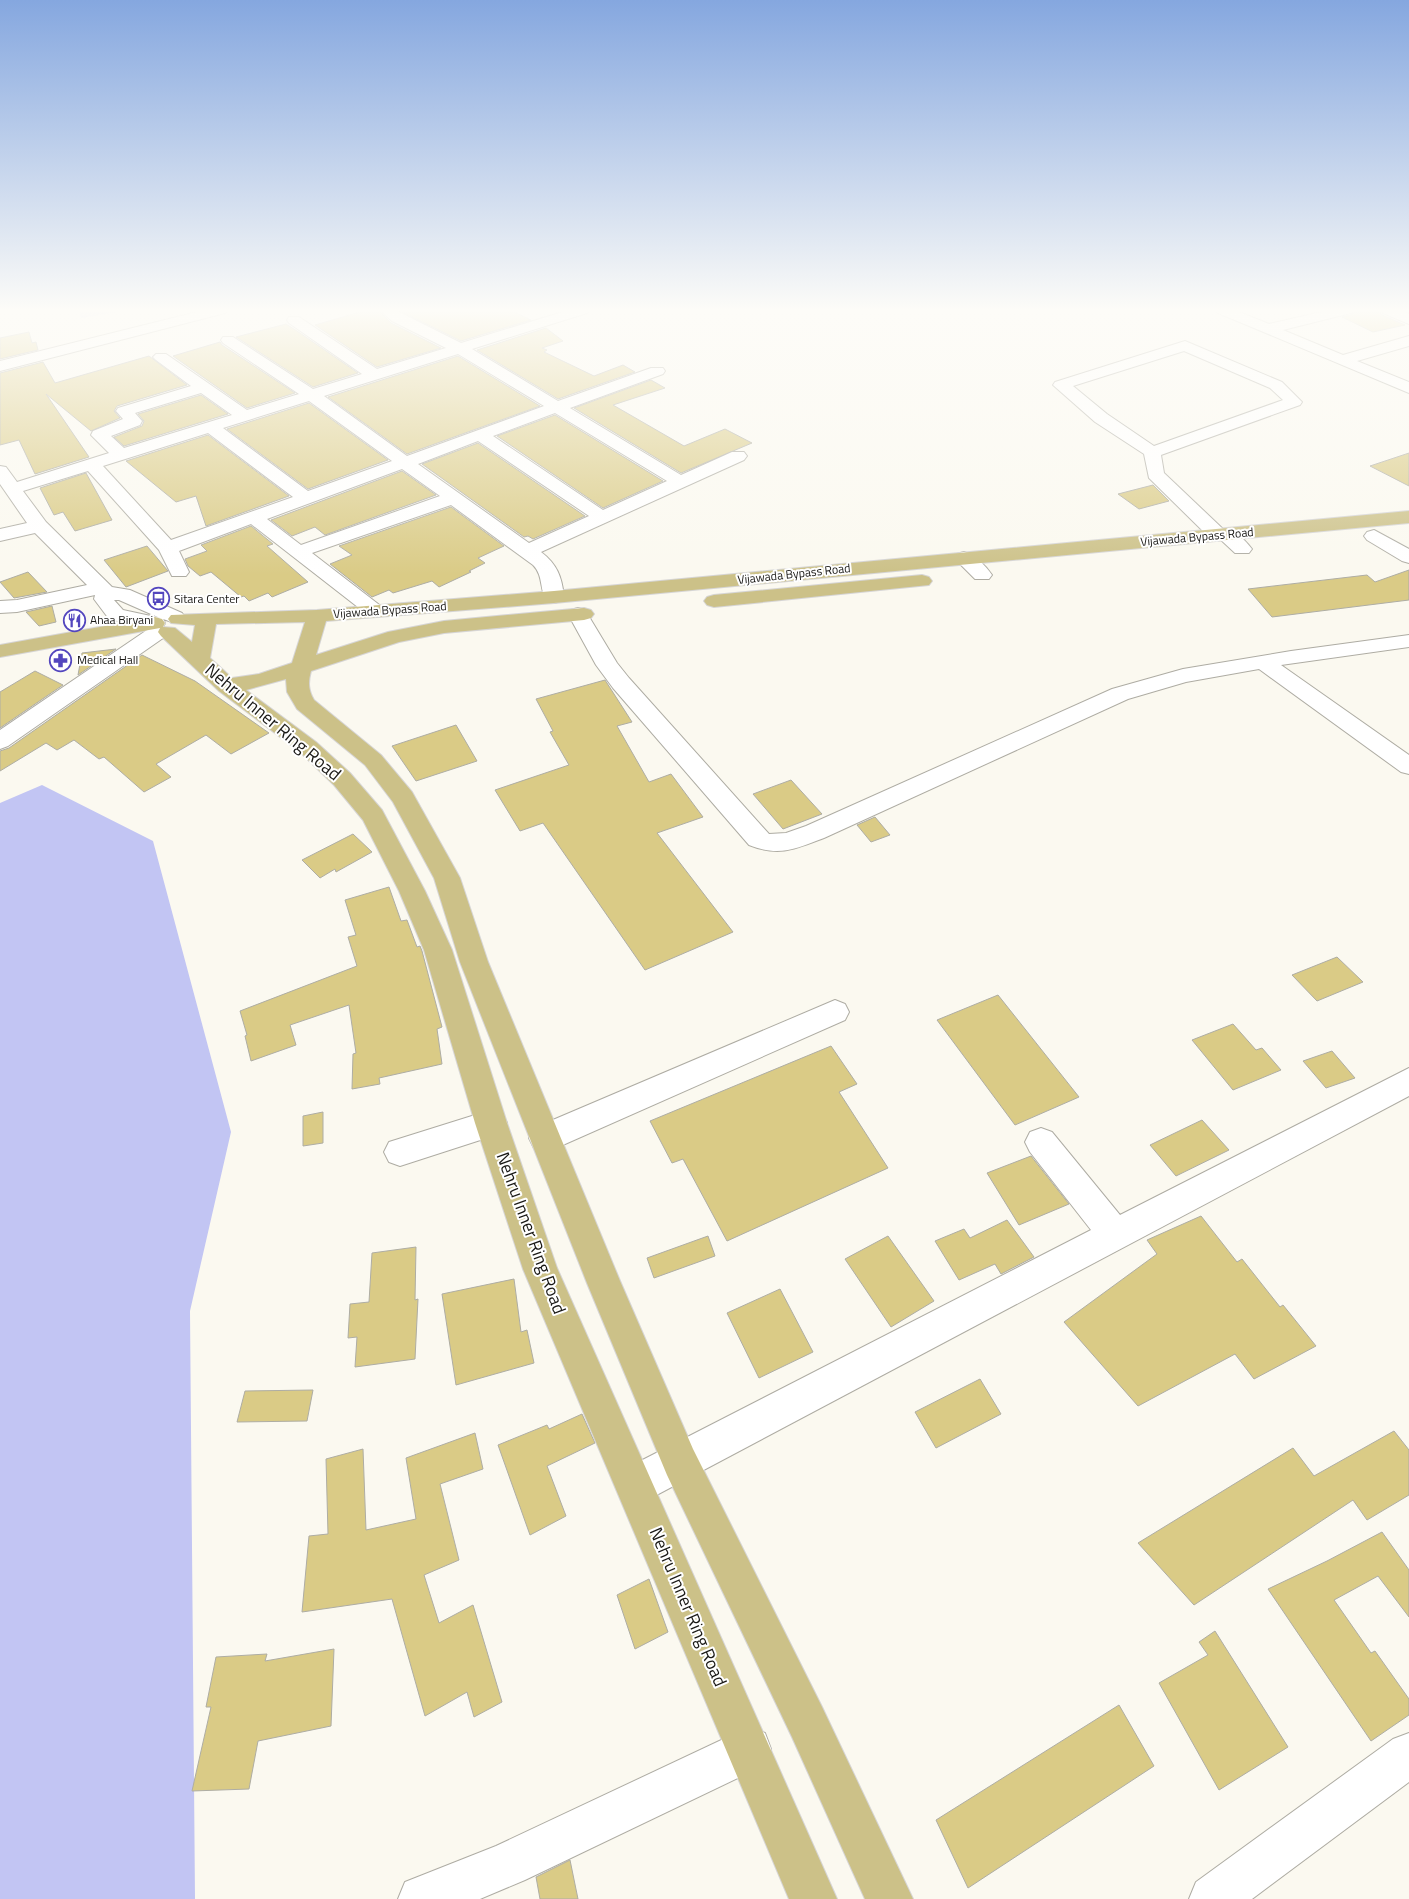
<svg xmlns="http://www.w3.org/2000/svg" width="1409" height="1899" viewBox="0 0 1409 1899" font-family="'Titillium Web',sans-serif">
  <rect width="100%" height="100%" fill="#fbf9f0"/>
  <path fill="#c2c5f3" d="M 79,310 L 130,310 L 81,318 Z
    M 42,785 L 153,841 L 231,1132 L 190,1311 L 195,1899 L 0,1899 L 0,803 Z"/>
  <path fill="#dacb86" stroke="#aeada4" d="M 367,310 L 378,310 L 391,323 L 441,348 L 377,367 L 315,325 Z
    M 398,310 L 510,310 L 531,320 L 461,341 Z
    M 1355,310 L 1378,310 L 1382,315 L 1405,325 L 1373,332 L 1342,317 L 1351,315 Z
    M 286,324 L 297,331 L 358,373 L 313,387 L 236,337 Z
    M 546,328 L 563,341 L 542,348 L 547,350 L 544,352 L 594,376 L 623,365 L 635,372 L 558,399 L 477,350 Z
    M 29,332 L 32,343 L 36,342 L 38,350 L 0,359 L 0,338 Z
    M 220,342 L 222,345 L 295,393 L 247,408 L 173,356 Z
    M 149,356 L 187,385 L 117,406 L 114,411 L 120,418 L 91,431 L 46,394 L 89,457 L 35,474 L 19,440 L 0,445 L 0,373 L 43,362 L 55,383 Z
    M 458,356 L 540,406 L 407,454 L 328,397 Z
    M 651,380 L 665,388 L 613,405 L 684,446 L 725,429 L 752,443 L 681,473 L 574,408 Z
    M 201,395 L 228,414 L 124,446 L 114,437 L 142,426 L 144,421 L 138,414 Z
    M 309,403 L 388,460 L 308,489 L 227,429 Z
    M 555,415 L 663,481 L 603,508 L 497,436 Z
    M 208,435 L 289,496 L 206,526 L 196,496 L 176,502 L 126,461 Z
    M 478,443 L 585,516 L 533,539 L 528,536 L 524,537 L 422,464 Z
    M 1409,453 L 1409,486 L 1370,466 Z
    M 402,471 L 436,495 L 325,535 L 315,527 L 292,536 L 271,520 Z
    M 86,473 L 112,520 L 75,531 L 63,512 L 54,515 L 40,488 Z
    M 1153,485 L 1169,501 L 1139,509 L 1118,494 Z
    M 451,507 L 504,546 L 478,558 L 485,563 L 469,571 L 471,572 L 439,587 L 432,581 L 393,593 L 389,590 L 372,597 L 330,564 L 352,555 L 339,546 Z
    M 251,526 L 273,544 L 267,546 L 308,582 L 272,597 L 268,593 L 249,601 L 244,596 L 241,597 L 211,572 L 200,576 L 188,566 L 185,559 L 207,551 L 201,545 Z
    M 147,546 L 168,571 L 126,587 L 104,560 Z
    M 1409,570 L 1409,600 L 1272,617 L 1248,589 L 1367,575 L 1375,582 Z
    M 28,572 L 47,592 L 14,598 L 0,582 Z
    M 52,606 L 56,622 L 39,626 L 26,612 Z
    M 116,649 L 78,675 L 82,653 Z
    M 142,655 L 195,681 L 269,733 L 231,754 L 206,735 L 156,764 L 171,777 L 144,792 L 104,757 L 99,759 L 74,740 L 57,750 L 46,743 L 0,771 L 0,751 L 9,748 Z
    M 35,671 L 63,685 L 0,728 L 0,692 Z
    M 605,680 L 632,722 L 617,726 L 649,782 L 671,774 L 703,817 L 657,833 L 733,932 L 645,970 L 543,823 L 520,831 L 495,790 L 569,765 L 550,732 L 553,731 L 536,699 Z
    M 456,725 L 477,761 L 416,781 L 392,746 Z
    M 791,780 L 822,814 L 783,829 L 753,794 Z
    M 875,817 L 890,835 L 871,842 L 857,825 Z
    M 353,834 L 372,852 L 336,872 L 335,869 L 320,878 L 302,860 Z
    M 389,887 L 401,921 L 407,920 L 417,947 L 420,946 L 422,951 L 442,1027 L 437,1029 L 442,1064 L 379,1078 L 380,1084 L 352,1089 L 353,1054 L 356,1053 L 349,1005 L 290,1025 L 296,1045 L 251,1061 L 245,1036 L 247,1035 L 240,1011 L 357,966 L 348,937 L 356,935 L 345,900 Z
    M 1337,957 L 1363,982 L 1317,1001 L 1292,975 Z
    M 998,995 L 1079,1097 L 1015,1125 L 937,1020 Z
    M 1233,1024 L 1256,1050 L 1262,1048 L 1281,1070 L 1233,1090 L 1192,1040 Z
    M 831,1046 L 857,1084 L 839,1092 L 888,1168 L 727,1241 L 683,1159 L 672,1163 L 650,1121 Z
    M 1332,1051 L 1355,1078 L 1326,1088 L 1303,1061 Z
    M 323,1112 L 323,1143 L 303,1146 L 303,1116 Z
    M 1202,1120 L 1229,1150 L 1176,1176 L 1150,1145 Z
    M 1031,1156 L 1069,1204 L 1019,1225 L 987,1173 Z
    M 1201,1216 L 1237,1262 L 1242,1259 L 1280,1307 L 1283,1305 L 1316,1346 L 1254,1379 L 1235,1354 L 1138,1406 L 1064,1322 L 1157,1254 L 1147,1240 Z
    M 1007,1220 L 1034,1257 L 1001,1274 L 995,1264 L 959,1280 L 935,1241 L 964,1229 L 970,1238 Z
    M 708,1236 L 715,1256 L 654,1278 L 647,1258 Z
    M 888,1236 L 934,1301 L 891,1327 L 845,1259 Z
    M 416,1247 L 415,1300 L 418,1299 L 415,1359 L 355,1367 L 357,1337 L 348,1338 L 350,1304 L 369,1302 L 372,1253 Z
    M 514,1279 L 521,1332 L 527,1330 L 534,1363 L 456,1385 L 442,1294 Z
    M 780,1289 L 813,1352 L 759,1378 L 727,1313 Z
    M 980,1379 L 1001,1414 L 936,1448 L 915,1412 Z
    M 313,1390 L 307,1421 L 237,1422 L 245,1391 Z
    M 582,1414 L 595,1443 L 547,1466 L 566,1516 L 530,1535 L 498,1445 L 547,1425 L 549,1429 Z
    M 1394,1431 L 1409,1450 L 1409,1495 L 1367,1520 L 1353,1500 L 1194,1605 L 1138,1543 L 1293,1448 L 1314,1476 Z
    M 475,1433 L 483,1469 L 440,1484 L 459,1560 L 424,1575 L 439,1623 L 473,1605 L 502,1702 L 474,1717 L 467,1692 L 425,1716 L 392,1599 L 302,1612 L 309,1536 L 328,1534 L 326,1459 L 363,1449 L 366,1530 L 416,1519 L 406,1458 Z
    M 1382,1532 L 1409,1570 L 1409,1617 L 1378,1576 L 1334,1600 L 1371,1653 L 1375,1651 L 1409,1699 L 1409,1715 L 1371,1741 L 1268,1589 L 1327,1561 Z
    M 649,1579 L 668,1632 L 635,1649 L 617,1595 Z
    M 1215,1631 L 1288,1747 L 1219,1790 L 1159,1683 L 1208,1655 L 1199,1642 Z
    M 334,1649 L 331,1726 L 258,1741 L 249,1789 L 192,1791 L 211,1707 L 206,1707 L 216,1657 L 267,1654 L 265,1661 Z
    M 1119,1705 L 1154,1766 L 968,1888 L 936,1820 Z
    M 570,1860 L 578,1899 L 540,1899 L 536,1877 Z"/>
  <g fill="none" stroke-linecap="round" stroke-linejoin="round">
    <defs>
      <path id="minor" d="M 205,310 L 227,310 L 225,313 L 0,371 L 0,361 Z
        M 380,310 L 395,310 L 461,343 L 569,310 L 589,310 L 587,313 L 472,349 L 558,401 L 651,368 L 663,368 L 665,371 L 663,374 L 570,408 L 681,475 L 732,452 L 744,452 L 747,456 L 744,460 L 541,552 C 557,564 562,577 564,597 L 561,601 L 554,603 L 547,601 C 539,590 544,576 533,565 L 451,505 L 312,553 L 382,607 L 385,611 L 382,615 L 375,617 L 368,615 L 251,524 L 179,551 L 189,572 L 186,576 L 172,576 L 159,550 L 88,471 L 23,491 L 46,522 L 112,587 L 130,590 L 182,613 L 185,617 L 182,621 L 175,623 L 163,619 L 165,623 L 163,627 L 169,632 L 166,636 L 8,746 L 0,749 L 0,730 L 150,628 L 109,619 L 94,599 L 95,595 L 17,612 L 0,613 L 0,601 L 17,600 L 87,585 L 35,533 L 0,541 L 0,529 L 27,523 L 0,484 L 0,466 L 6,467 L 17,482 L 109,453 L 91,435 L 93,431 L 123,419 L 116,411 L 118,408 L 191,386 L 156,360 L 153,357 L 156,354 L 166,354 L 247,410 L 299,394 L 223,343 L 221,340 L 223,337 L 233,337 L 313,389 L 362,374 L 289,323 L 287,320 L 289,317 L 299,317 L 377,369 L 446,348 L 392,321 ZM 458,354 L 544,406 L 407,456 L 324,396 ZM 201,393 L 232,415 L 124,448 L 111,436 L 140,425 L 142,421 L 135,413 ZM 309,401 L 392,461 L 308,491 L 223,428 ZM 555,413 L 667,481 L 603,510 L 493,436 ZM 208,433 L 293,497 L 171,540 L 103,466 ZM 478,441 L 589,516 L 529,543 L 418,464 ZM 402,469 L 440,496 L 301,545 L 267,519 ZM 114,600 L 119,600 L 160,618 L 123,610 Z
        M 1216,310 L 1234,310 L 1269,324 L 1330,310 L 1353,310 L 1351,313 L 1283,330 L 1343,355 L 1409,336 L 1409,346 L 1357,361 L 1409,382 L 1409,393 L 1218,313 Z
        M 1381,310 L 1399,310 L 1409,314 L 1409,324 L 1383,313 Z
        M 1185,341 L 1282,382 L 1302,402 L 1300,405 L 1161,455 L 1164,473 L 1223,529 C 1234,528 1245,540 1252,549 L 1249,553 L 1235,553 L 1221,540 L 1211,539 L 1149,478 L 1144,454 L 1095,422 L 1053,385 L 1055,382 ZM 1184,351 L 1270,388 L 1283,400 L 1154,446 L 1107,414 L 1073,386 Z
        M 1374,530 L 1409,549 L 1409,563 L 1402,561 L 1367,540 L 1364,536 L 1367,532 Z
        M 964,552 C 975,555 986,566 992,575 L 989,579 L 975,579 L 954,558 L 957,554 Z
        M 578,608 L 585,610 L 617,663 L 629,678 L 769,834 L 786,833 L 806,826 L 1112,689 L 1183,669 L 1291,651 L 1409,635 L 1409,647 L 1281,665 L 1409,755 L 1409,774 L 1401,772 L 1259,669 L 1186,682 L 1128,699 L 824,838 C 795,849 779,857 749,845 L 613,688 L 596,665 L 568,614 L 571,610 Z
        M 835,1000 L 845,1004 L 849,1012 L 845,1020 L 556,1148 L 545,1152 L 534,1148 L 529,1138 L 534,1128 Z
        M 1409,1068 L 1409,1096 L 649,1499 L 635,1504 L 621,1499 L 616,1485 L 621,1471 L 1091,1230 L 1030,1152 L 1025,1142 L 1030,1132 L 1041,1128 L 1052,1132 L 1120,1215 Z
        M 491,1110 L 502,1113 L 507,1123 L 502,1133 L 400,1166 L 389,1162 L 384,1152 L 389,1142 Z
        M 749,1727 L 765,1733 L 771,1749 L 765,1765 L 525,1880 L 480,1899 L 398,1899 L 405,1882 L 496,1846 Z
        M 1409,1733 L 1409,1782 L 1252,1899 L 1189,1899 L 1196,1882 L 1393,1739 Z"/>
      <path id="major" d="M 1409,511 L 1409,523 L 554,603 L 326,621 L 316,655 L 388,632 L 444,621 L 584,608 L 591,610 L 594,614 L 591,618 L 584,620 L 444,633 L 399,642 L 311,671 C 308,682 308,690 314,700 L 381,755 L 412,792 L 460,878 L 488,962 L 620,1281 L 693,1449 L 822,1707 L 913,1899 L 865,1899 L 792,1737 L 667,1475 L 587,1283 L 460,962 L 434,878 L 393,802 L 365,765 L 297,709 L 287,692 L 286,679 L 246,690 L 316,742 L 350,773 L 382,810 L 425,891 L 452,950 L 507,1123 L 557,1268 L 837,1899 L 789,1899 L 523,1269 L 475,1123 L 424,950 L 399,891 L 363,820 L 334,785 L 300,752 L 219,691 L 161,636 L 158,632 L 160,628 L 0,657 L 0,645 L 155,617 L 162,619 L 165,623 L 163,627 L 175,628 L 192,642 L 195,625 L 171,623 L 168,619 L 171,615 L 317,610 L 554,591 ZM 305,622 L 292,663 L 259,674 L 232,678 L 210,658 L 216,624 Z
        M 922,575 L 929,577 L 932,581 L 929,585 L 714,607 L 707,605 L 704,601 L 707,597 L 714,595 Z"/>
    </defs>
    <use href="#minor" stroke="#aeaca3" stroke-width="2"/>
    <use href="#major" stroke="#d6d5d5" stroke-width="2"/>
    <use href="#minor" fill="#fff" fill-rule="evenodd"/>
    <use href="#major" fill="#ccc188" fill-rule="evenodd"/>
  </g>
  <linearGradient id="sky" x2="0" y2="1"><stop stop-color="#85a7df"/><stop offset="0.54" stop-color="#fdfcf8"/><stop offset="1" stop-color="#fdfcf8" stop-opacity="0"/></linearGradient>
  <rect width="1409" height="575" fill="url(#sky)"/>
  <defs>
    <symbol id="bus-ring" viewBox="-11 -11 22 22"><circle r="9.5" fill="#fff" stroke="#5346be" stroke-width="1.5"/><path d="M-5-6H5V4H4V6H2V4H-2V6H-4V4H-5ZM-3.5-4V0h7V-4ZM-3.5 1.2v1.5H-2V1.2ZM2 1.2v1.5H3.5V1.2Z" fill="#5346be"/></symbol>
    <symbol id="restaurant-ring" viewBox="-11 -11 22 22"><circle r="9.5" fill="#fff" stroke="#5346be" stroke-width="1.5"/><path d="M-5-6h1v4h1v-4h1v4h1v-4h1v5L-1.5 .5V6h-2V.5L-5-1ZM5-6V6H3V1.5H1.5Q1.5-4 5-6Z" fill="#5346be"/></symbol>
    <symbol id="pharmacy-ring" viewBox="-11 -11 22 22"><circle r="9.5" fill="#fff" stroke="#5346be" stroke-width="1.5"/><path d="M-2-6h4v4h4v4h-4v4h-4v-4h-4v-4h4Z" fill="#5346be"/></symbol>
  </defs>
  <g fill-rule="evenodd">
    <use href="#bus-ring" x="146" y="586" width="25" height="25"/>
    <use href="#restaurant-ring" x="62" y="608" width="25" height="25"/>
    <use href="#pharmacy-ring" x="48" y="648" width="25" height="25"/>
  </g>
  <g text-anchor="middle" stroke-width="4" stroke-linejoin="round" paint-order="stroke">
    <g font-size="12" fill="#191815" stroke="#fff">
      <text transform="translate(1197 537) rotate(-5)" y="4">Vijawada Bypass Road</text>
      <text transform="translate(794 574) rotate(-6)" y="4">Vijawada Bypass Road</text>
      <text transform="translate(390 610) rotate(-4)" y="4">Vijawada Bypass Road</text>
    </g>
    <g font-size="12" fill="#191815" stroke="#fff" text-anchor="start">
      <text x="174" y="603">Sitara Center</text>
      <text x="90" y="624">Ahaa Biryani</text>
      <text x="77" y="664">Medical Hall</text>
    </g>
    <g font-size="18" fill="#191815" stroke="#fff">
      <text transform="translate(273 722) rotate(40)" y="6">Nehru Inner Ring Road</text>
      <text transform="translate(531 1233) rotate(70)" y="6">Nehru Inner Ring Road</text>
      <text transform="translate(688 1607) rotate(67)" y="6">Nehru Inner Ring Road</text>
    </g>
  </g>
</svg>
